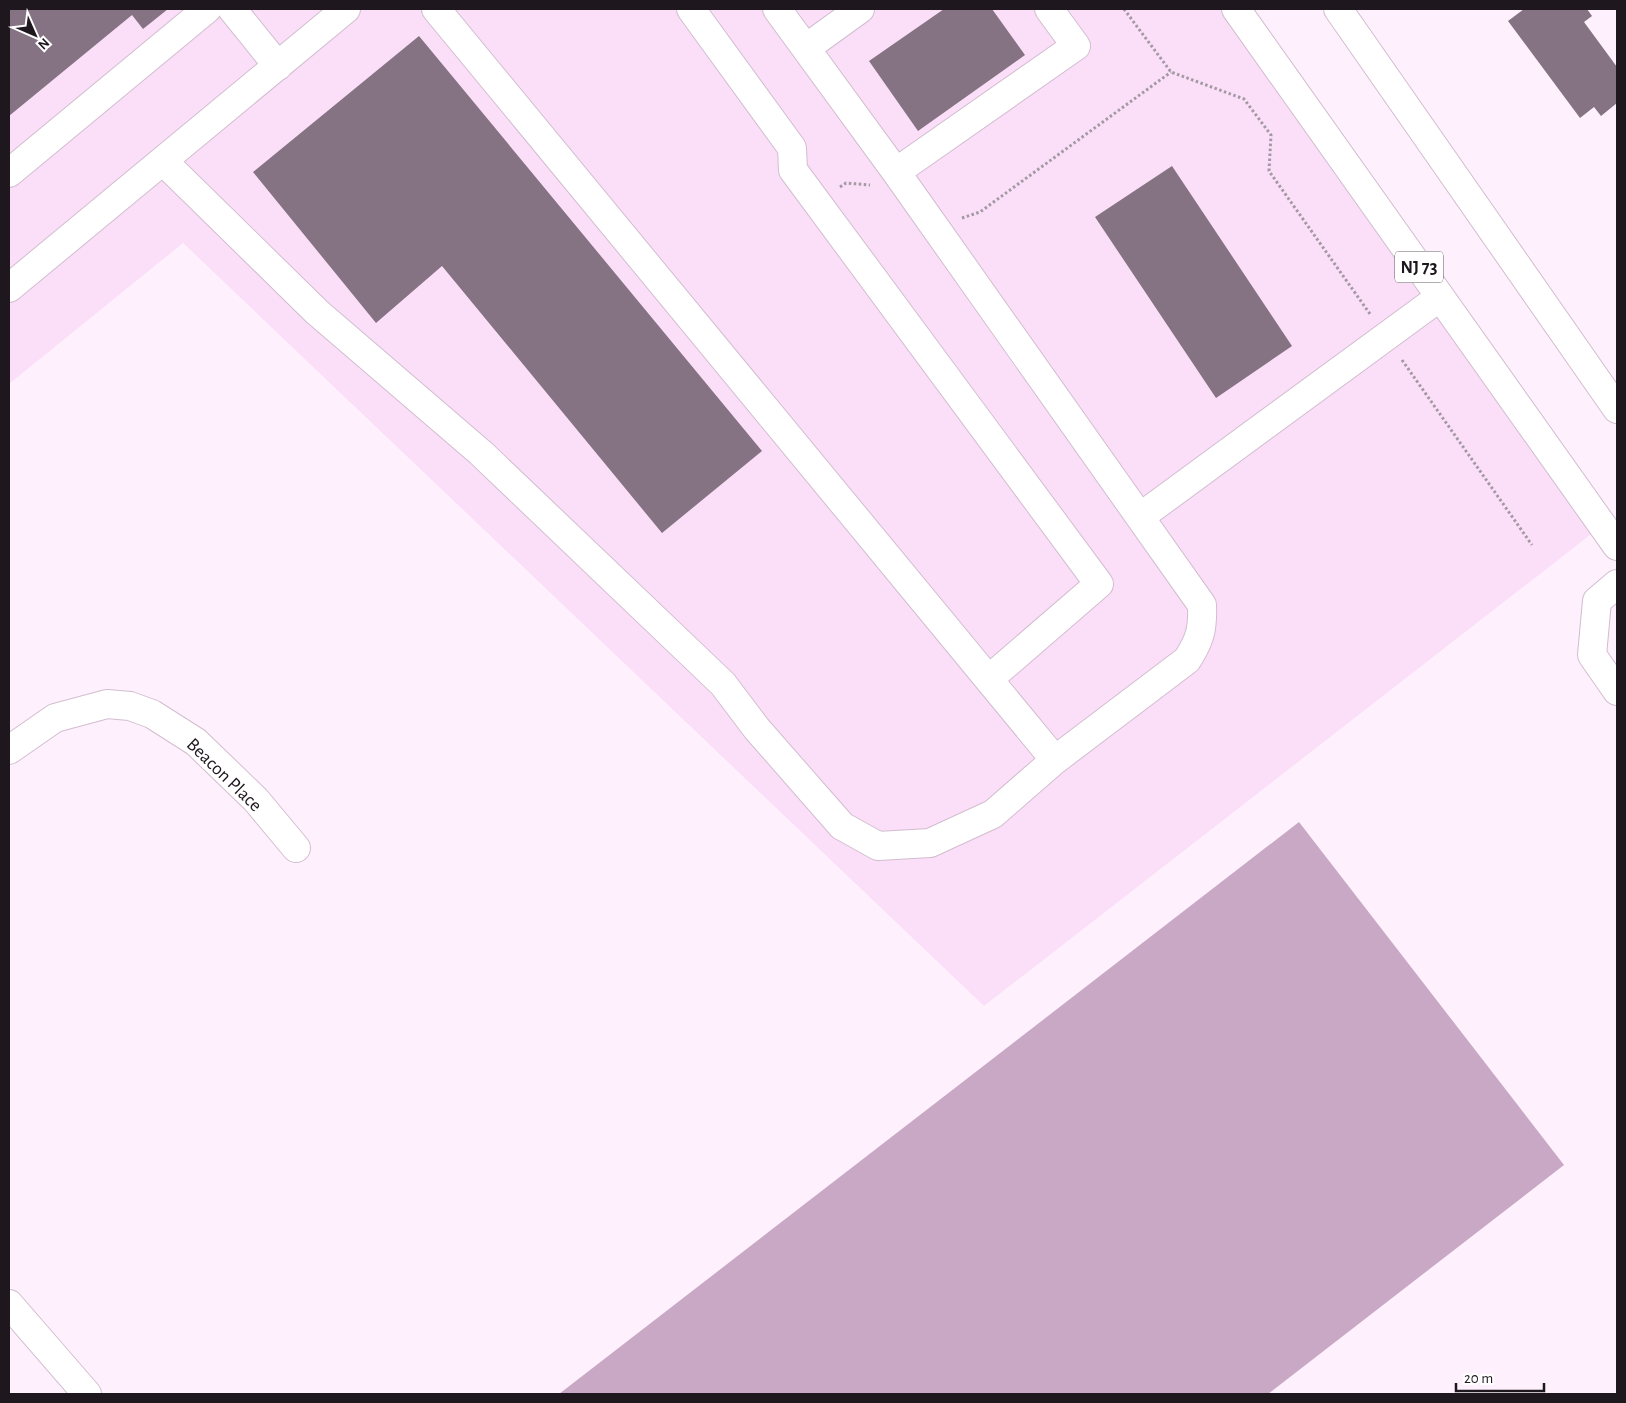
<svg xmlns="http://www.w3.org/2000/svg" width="1626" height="1403" viewBox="0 0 1626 1403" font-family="'Alegreya Sans',sans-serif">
  <rect width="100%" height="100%" fill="#fef1fd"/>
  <path fill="#fbdff8" d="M 9,9 L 1236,9 L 1603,525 L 984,1006 L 183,243 L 9,384 Z"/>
  <path fill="#c8a8c5" d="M 1299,822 L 1564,1165 L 1268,1394 L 559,1394 Z"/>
  <path fill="#857283" d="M 9,9 L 168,9 L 143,29 L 132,15 L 9,116 Z
    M 944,9 L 992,9 L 1025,55 L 918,131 L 869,61 Z
    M 1524,9 L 1587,9 L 1592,16 L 1584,22 L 1617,67 L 1617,103 L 1601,116 L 1594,107 L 1580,118 L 1508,21 Z
    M 419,36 L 762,451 L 662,533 L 442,266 L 376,323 L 253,172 Z
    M 1172,166 L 1292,346 L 1216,398 L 1095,217 Z"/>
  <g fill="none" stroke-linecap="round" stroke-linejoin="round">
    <defs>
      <path id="minor" d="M 232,9 L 278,66
        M 436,9 L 1055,760
        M 691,9 L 792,148 L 793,170 L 1099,584 L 989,679
        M 806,48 L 860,9
        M 163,161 L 317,312 L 481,453 L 723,684 L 757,729 L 842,826 L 878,846 L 930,843 L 993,814 L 1055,760 L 1187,660 C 1200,640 1203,629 1202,605 L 896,172 L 777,9
        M 896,172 L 1076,46 L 1049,9
        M 9,173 L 207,9
        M 9,288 L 346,9
        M 1140,517 L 1440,297
        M 1617,584 L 1597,601 L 1592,655 L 1617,691
        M 9,750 L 55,718 L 107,704 L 130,706 L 152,714 L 196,742 L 256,800 L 296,848
        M 9,1304 L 87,1394"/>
      <path id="highway" d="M 1236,9 L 1617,546
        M 1338,9 L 1617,409"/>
    </defs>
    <use href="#minor" stroke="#d2bdcf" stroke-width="30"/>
    <use href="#highway" stroke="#d2bdcf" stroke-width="30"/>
    <path stroke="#a399a3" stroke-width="3" stroke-dasharray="2.5 2.5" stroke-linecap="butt" d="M 1124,9 L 1171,72 L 1244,99 L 1271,135 L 1269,171 L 1370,314
      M 840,187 L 846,183 L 870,185
      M 962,218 L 980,212 L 1171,72
      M 1402,360 L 1532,545"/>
    <use href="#minor" stroke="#fff" stroke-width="28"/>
    <use href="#highway" stroke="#fff" stroke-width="28"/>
  </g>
  <g text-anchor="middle" stroke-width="4.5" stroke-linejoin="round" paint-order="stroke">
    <rect fill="#fff" stroke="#625d62" stroke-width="1" x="1395" y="251.5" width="48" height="31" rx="4"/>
    <g font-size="18" font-weight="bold" fill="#1e171e">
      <text x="1419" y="273">NJ 73</text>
    </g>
    <g font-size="19" fill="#1e171e" stroke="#fff">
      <text transform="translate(225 774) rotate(44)" y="7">Beacon Place</text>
    </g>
  </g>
  <rect width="1626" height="1403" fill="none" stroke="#1e171e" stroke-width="20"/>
  <g transform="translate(35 35) rotate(135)" stroke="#ffffff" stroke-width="4" paint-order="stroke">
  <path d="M0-4L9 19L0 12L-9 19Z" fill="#1e171e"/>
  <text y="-8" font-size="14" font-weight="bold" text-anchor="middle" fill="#1e171e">N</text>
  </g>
  <path d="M1456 1383v8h88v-8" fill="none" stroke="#1e171e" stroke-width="2.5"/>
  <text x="1464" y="1383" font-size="15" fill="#1e171e" stroke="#ffffff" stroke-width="4" paint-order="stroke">20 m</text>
</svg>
